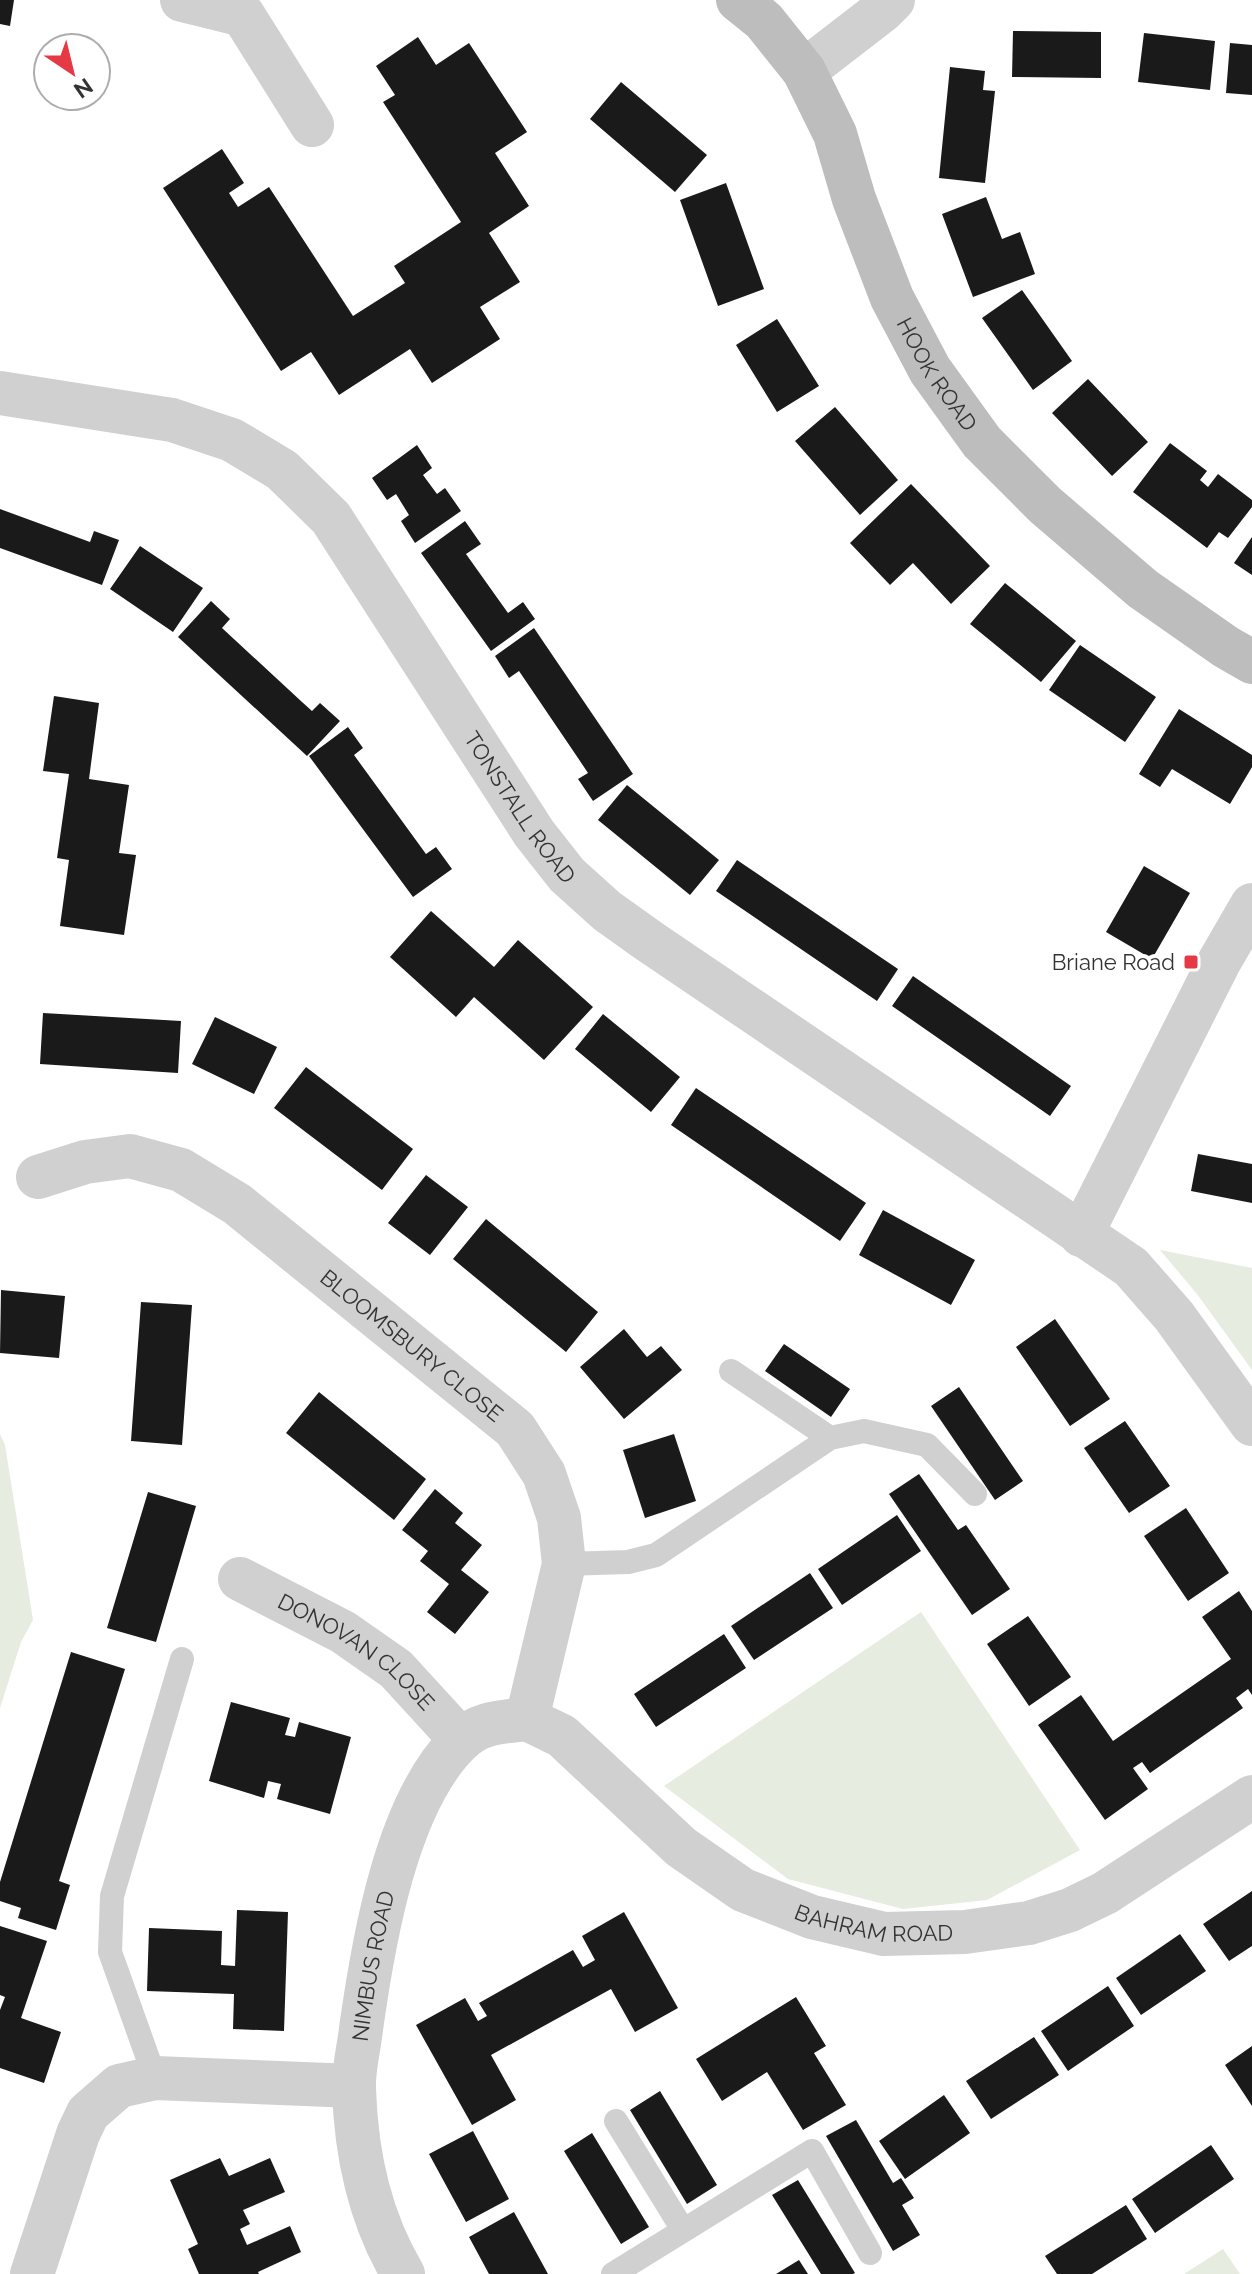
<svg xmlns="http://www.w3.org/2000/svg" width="1252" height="2274" viewBox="0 0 1252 2274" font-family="Raleway,sans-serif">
  <rect width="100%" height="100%" fill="#fff"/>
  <path fill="#e6ecdf" d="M 1160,1250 L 1252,1268 L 1252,1370 L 1197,1294 Z
    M 0,1434 L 5,1445 L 33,1620 L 21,1642 L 0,1708 Z
    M 921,1612 L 1080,1850 L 987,1900 L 903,1909 L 788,1879 L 664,1786 Z
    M 1223,2249 L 1240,2274 L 1184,2274 Z"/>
  <path fill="#1a1a1a" d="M 0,0 L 14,0 L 10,26 L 0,24 Z
    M 1013,31 L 1101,32 L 1101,78 L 1012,77 Z
    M 1144,33 L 1215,41 L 1210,90 L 1138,82 Z
    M 418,37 L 436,65 L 469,43 L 527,132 L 495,153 L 529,206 L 489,233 L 520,282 L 480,307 L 500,339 L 432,383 L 410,349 L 339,395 L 311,352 L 281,371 L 163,188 L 222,149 L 244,183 L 229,193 L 238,207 L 269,187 L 353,316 L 405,283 L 394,266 L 461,222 L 383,102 L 395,95 L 376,66 Z
    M 1230,43 L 1252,45 L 1252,95 L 1226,93 Z
    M 950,67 L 985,71 L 983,90 L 995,91 L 985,183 L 939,178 Z
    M 621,82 L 707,155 L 675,192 L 590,119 Z
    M 726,183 L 764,289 L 718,306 L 680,200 Z
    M 986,197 L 1002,239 L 1020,232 L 1035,274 L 973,297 L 942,214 Z
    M 1022,290 L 1072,361 L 1033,390 L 982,318 Z
    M 777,319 L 819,386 L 777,412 L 736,345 Z
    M 1088,379 L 1148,442 L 1112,476 L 1052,413 Z
    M 835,407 L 898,480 L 860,515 L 795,441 Z
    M 1170,443 L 1207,471 L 1200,480 L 1208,487 L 1218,474 L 1252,500 L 1252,507 L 1228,538 L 1219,532 L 1207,548 L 1133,492 Z
    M 417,445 L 432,468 L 423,475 L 437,494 L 445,488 L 461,511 L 415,543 L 401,521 L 409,515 L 396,494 L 387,500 L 372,478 Z
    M 911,484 L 990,566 L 951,604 L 913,563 L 890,585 L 850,543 Z
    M 0,509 L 90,542 L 94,531 L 119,540 L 102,585 L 0,548 Z
    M 465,521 L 481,544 L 466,554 L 508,613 L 523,602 L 535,619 L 491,651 L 421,553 Z
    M 1252,537 L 1252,575 L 1234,563 Z
    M 140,546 L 203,588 L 173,632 L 110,589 Z
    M 1005,583 L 1076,641 L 1041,682 L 970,624 Z
    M 211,601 L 230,619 L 222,628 L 302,702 L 312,711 L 320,703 L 340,721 L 307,756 L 178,637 Z
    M 534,628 L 633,774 L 593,801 L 578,779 L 588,773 L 578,758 L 519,671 L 509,678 L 495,656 Z
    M 1080,645 L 1156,697 L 1125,742 L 1049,690 Z
    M 54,696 L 99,703 L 89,779 L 129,785 L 119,853 L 136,855 L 124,935 L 60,926 L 69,860 L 57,858 L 69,774 L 43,771 Z
    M 1179,709 L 1252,755 L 1252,767 L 1230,804 L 1172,769 L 1160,787 L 1139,774 Z
    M 348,727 L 363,748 L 354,755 L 426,854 L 436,847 L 452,869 L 413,897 L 309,756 Z
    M 627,785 L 719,860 L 690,895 L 598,820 Z
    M 737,860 L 898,969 L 877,1001 L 716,891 Z
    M 1144,866 L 1190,893 L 1152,959 L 1106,932 Z
    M 431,911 L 494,967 L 518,940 L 593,1007 L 544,1060 L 474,997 L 456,1017 L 390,957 Z
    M 913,976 L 1071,1086 L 1050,1116 L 892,1006 Z
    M 43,1013 L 181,1021 L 178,1073 L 40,1064 Z
    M 603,1014 L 680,1077 L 651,1112 L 575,1049 Z
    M 215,1017 L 277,1047 L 254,1094 L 192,1064 Z
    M 306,1067 L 413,1149 L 382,1190 L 274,1108 Z
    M 696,1088 L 866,1203 L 840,1241 L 671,1125 Z
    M 1198,1154 L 1252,1164 L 1252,1203 L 1191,1191 Z
    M 426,1175 L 468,1207 L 430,1255 L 388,1223 Z
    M 883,1210 L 975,1260 L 951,1305 L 859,1255 Z
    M 486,1219 L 598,1312 L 566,1352 L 453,1259 Z
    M 1,1290 L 65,1296 L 59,1358 L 0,1353 Z
    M 141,1302 L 192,1305 L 182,1445 L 131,1441 Z
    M 1055,1319 L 1110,1399 L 1070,1426 L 1016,1347 Z
    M 624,1329 L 647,1357 L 661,1346 L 682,1370 L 624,1419 L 580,1367 Z
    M 784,1344 L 850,1389 L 831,1417 L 765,1371 Z
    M 959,1387 L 1023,1481 L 995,1500 L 931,1406 Z
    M 319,1392 L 426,1479 L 394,1520 L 286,1433 Z
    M 1125,1421 L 1170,1486 L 1129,1513 L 1084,1448 Z
    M 674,1434 L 696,1501 L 645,1518 L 623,1450 Z
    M 919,1474 L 958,1530 L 966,1525 L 1010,1589 L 972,1615 L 889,1494 Z
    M 435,1489 L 463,1513 L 455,1523 L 482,1545 L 461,1570 L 489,1592 L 455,1634 L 427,1612 L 449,1584 L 420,1561 L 428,1551 L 402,1530 Z
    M 148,1492 L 196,1506 L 156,1642 L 107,1628 Z
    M 1186,1508 L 1229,1573 L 1188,1601 L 1144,1536 Z
    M 897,1515 L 921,1551 L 842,1605 L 818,1569 Z
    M 810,1573 L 833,1608 L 754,1660 L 731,1626 Z
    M 1239,1591 L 1252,1611 L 1252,1695 L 1248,1689 L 1236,1698 L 1243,1708 L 1150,1773 L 1142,1762 L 1133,1768 L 1148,1789 L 1105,1820 L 1038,1725 L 1081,1695 L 1113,1741 L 1231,1659 L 1202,1617 Z
    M 1028,1616 L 1071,1677 L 1029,1706 L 987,1644 Z
    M 724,1634 L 746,1668 L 656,1727 L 634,1694 Z
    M 71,1652 L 125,1669 L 59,1881 L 70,1885 L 56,1930 L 18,1918 L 21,1908 L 0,1901 L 0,1882 Z
    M 231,1702 L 290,1718 L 285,1735 L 295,1737 L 299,1722 L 351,1737 L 330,1814 L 277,1799 L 281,1784 L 268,1781 L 264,1798 L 209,1781 Z
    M 1252,1891 L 1252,1946 L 1229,1961 L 1203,1924 Z
    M 237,1910 L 288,1912 L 284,2031 L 233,2029 L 234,1994 L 147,1991 L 149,1928 L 222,1931 L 221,1965 L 235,1966 Z
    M 624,1912 L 678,2008 L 635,2032 L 611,1989 L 491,2055 L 516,2100 L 472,2125 L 416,2025 L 465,1998 L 478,2021 L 487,2016 L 479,2003 L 573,1950 L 583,1967 L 595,1960 L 582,1936 Z
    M 0,1926 L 47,1941 L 21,2018 L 61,2032 L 44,2083 L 0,2068 L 0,2010 L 5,1997 L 0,1995 Z
    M 1180,1934 L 1206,1971 L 1141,2015 L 1116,1978 Z
    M 1108,1986 L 1134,2026 L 1068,2071 L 1041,2031 Z
    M 796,1997 L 826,2046 L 814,2053 L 846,2105 L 803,2130 L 767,2072 L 722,2101 L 696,2059 Z
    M 1034,2037 L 1059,2075 L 991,2119 L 966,2081 Z
    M 1252,2046 L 1252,2106 L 1225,2065 Z
    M 660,2091 L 717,2185 L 687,2204 L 630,2110 Z
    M 944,2095 L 970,2133 L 905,2179 L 879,2141 Z
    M 856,2120 L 893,2183 L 901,2178 L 914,2198 L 902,2205 L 920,2235 L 893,2251 L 826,2136 Z
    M 473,2131 L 509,2199 L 466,2222 L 429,2154 Z
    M 592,2133 L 649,2227 L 621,2244 L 564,2151 Z
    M 1211,2145 L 1234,2179 L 1155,2233 L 1132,2199 Z
    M 220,2158 L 229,2176 L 270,2158 L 285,2192 L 243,2210 L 250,2224 L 240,2229 L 247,2245 L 290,2226 L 301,2252 L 258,2272 L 259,2274 L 199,2274 L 188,2249 L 198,2244 L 170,2180 Z
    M 798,2180 L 855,2273 L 853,2274 L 821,2274 L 772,2195 Z
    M 1126,2205 L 1147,2239 L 1092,2274 L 1057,2274 L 1045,2256 Z
    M 514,2212 L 548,2274 L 489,2274 L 469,2237 Z
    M 799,2260 L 808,2274 L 776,2274 Z"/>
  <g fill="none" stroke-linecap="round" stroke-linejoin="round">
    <path stroke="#d0d0d0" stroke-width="24" d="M 731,1371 L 830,1438 L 864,1431 L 927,1445 L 975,1494
      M 564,1564 L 628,1562 L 656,1555 L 830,1438
      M 155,2078 L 110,1952 L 112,1896 L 182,1659
      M 616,2121 L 683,2230
      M 613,2274 L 812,2151 L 870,2253"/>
    <g stroke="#d0d0d0" stroke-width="44">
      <path d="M 182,0 L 243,15 L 312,125"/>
      <path d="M 804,71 L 883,10 L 893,0"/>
      <path id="s1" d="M 0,393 L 172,420 L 232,440 L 282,470 L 331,518 L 534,833 L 567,875 L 607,911 L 649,941 L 1131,1267 L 1174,1316 L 1252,1424"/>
      <path id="s2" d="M 38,1177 L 85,1162 L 130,1156 L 181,1170 L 237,1204 L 515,1429 L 544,1474 L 559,1518 L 564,1564 L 527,1719"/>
      <path d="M 1081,1235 L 1219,962 L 1252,905"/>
      <path id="s3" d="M 240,1579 L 343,1632 L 396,1669 L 461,1740"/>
      <path id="s4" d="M 527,1719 L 562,1736 L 681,1847 L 743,1890 L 812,1917 L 884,1934 L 965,1932 L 1029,1923 L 1070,1910 L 1105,1893 L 1252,1797"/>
      <path d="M 32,2274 L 78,2134 L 88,2113 L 119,2086 L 155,2078 L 354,2086"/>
      <path id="s5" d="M 403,2274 C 369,2217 356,2155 354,2089 C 353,2070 359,2048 361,2029 C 373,1943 396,1803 460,1741 C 479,1722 502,1722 527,1719"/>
    </g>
    <path stroke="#bdbdbd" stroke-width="44" id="s6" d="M 738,0 L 764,21 L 804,71 L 835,134 L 854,199 L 892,298 L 930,370 L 982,442 L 1045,505 L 1143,589 L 1226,647 L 1252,662"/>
  </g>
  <rect fill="#e63946" stroke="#fff" stroke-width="3" x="1183" y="954" width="16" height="16" rx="4"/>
  <g text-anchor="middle" stroke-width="8" stroke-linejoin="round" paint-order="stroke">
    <g font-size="22" fill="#333" stroke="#fff">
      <text dy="8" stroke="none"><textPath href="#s6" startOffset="430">HOOK ROAD</textPath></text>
      <text dy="8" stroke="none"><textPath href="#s1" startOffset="710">TONSTALL ROAD</textPath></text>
      <text dy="8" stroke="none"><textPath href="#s2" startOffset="438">BLOOMSBURY CLOSE</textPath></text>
      <text dy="8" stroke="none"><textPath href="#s3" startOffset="138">DONOVAN CLOSE</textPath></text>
      <text dy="8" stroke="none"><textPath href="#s4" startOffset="414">BAHRAM ROAD</textPath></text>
      <text dy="8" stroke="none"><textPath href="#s5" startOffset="318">NIMBUS ROAD</textPath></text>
    </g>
    <g font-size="22" fill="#333" stroke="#fff" text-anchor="end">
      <text x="1175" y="970">Briane Road</text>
    </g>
  </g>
  <g transform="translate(72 72) rotate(145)"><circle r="38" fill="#ffffff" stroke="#adadad" stroke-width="2"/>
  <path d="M0-6L14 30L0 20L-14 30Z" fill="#e63946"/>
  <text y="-12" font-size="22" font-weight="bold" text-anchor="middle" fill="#333333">N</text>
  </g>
</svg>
